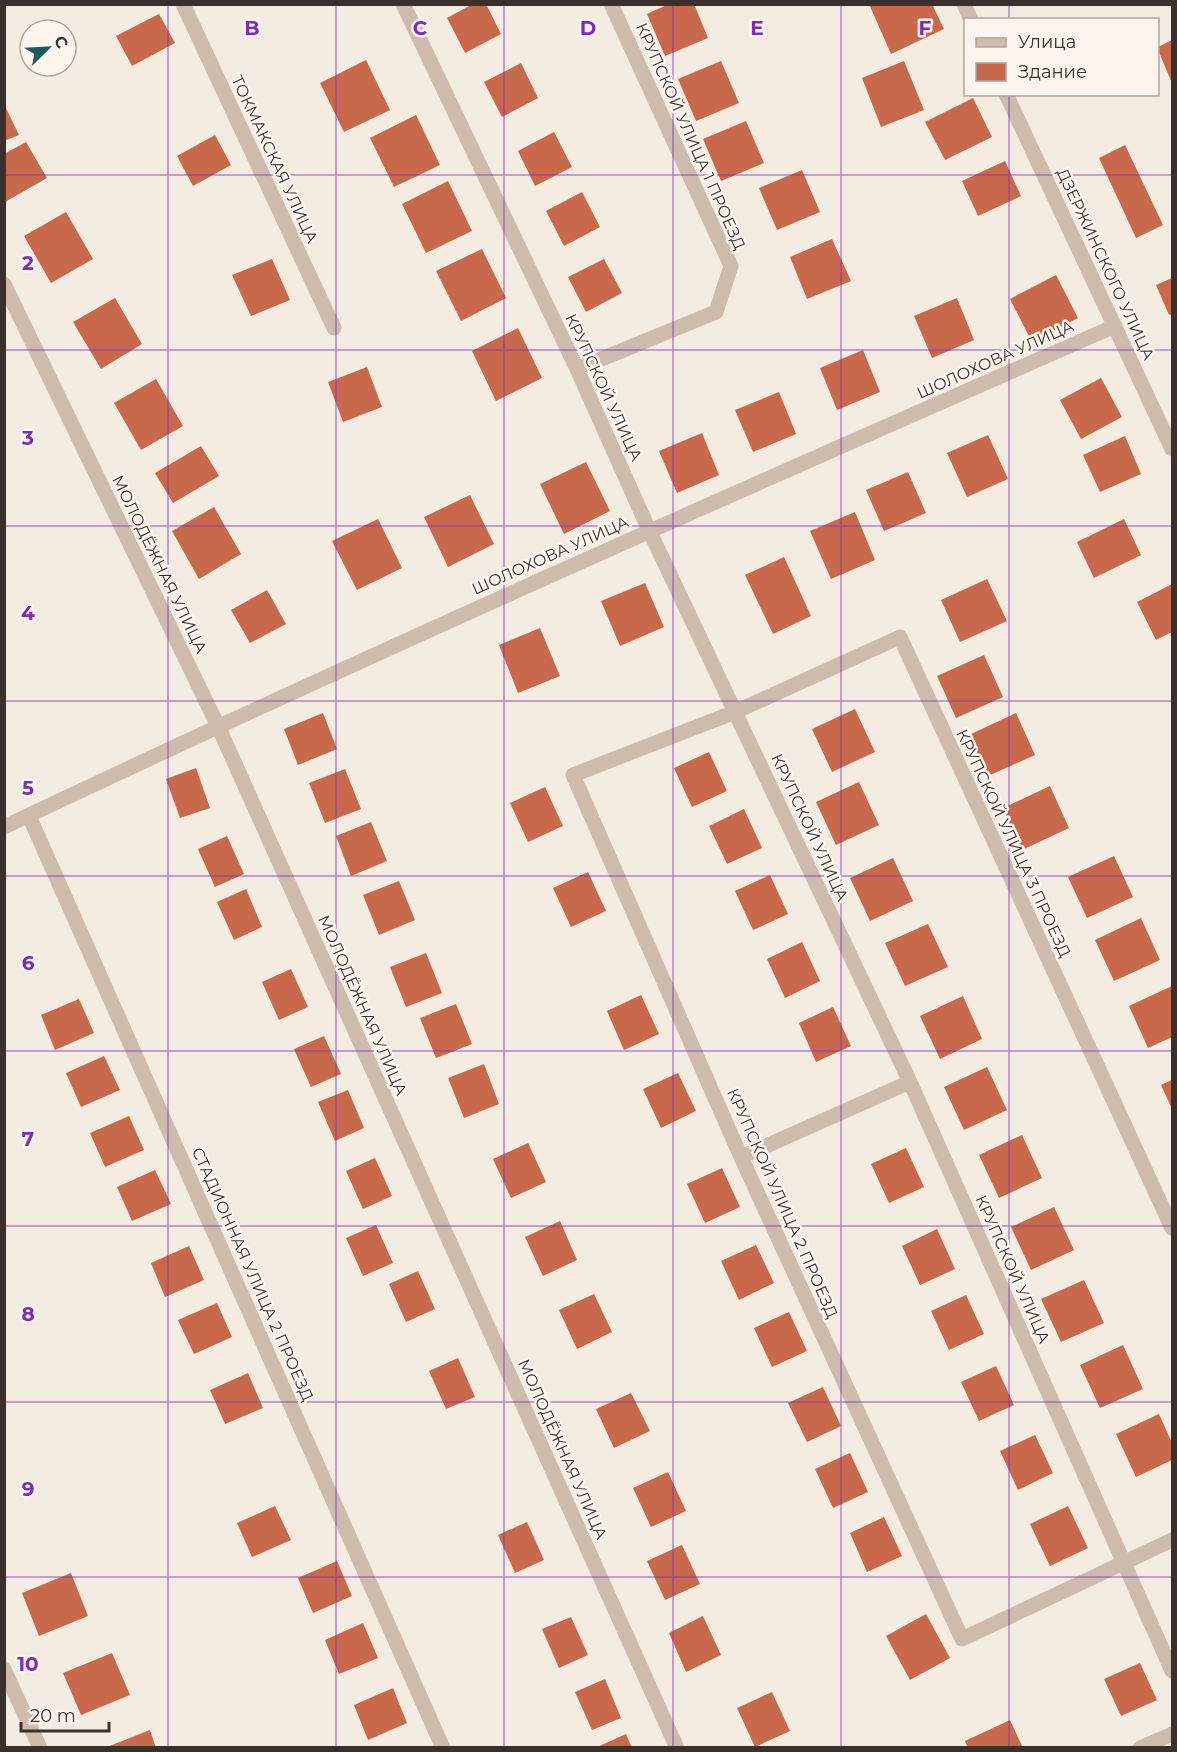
<svg xmlns="http://www.w3.org/2000/svg" width="1177" height="1752" viewBox="0 0 1177 1752" font-family="Montserrat,sans-serif">
  <rect width="100%" height="100%" fill="#f4ebe1"/>
  <path fill="#c8694b" d="M 473,4 L 486,4 L 501,34 L 465,53 L 447,18 Z
    M 669,4 L 694,4 L 708,38 L 665,56 L 647,14 Z
    M 869,4 L 932,4 L 944,29 L 891,54 Z
    M 159,14 L 175,43 L 132,66 L 116,36 Z
    M 1172,40 L 1172,83 L 1158,50 L 1158,47 Z
    M 366,60 L 390,110 L 344,132 L 320,83 Z
    M 721,61 L 739,103 L 696,121 L 678,79 Z
    M 904,61 L 924,110 L 881,127 L 862,78 Z
    M 521,63 L 538,98 L 502,117 L 484,82 Z
    M 973,98 L 992,137 L 945,160 L 925,122 Z
    M 4,104 L 19,135 L 4,141 Z
    M 416,115 L 440,165 L 394,187 L 370,138 Z
    M 746,121 L 764,163 L 721,181 L 703,139 Z
    M 554,132 L 572,167 L 535,186 L 518,151 Z
    M 215,135 L 231,165 L 193,186 L 177,156 Z
    M 26,142 L 47,178 L 5,202 L 4,154 Z
    M 1125,145 L 1163,225 L 1136,238 L 1099,158 Z
    M 1005,161 L 1021,196 L 978,216 L 962,181 Z
    M 802,170 L 820,212 L 777,230 L 759,188 Z
    M 448,181 L 472,231 L 426,253 L 402,204 Z
    M 582,192 L 600,227 L 564,246 L 546,211 Z
    M 66,212 L 93,259 L 51,283 L 24,236 Z
    M 832,239 L 851,281 L 807,299 L 790,257 Z
    M 482,249 L 506,298 L 461,321 L 436,271 Z
    M 272,259 L 290,300 L 251,316 L 232,275 Z
    M 604,259 L 622,293 L 586,312 L 568,277 Z
    M 1056,275 L 1078,318 L 1032,342 L 1010,299 Z
    M 1172,278 L 1172,314 L 1169,315 L 1156,285 Z
    M 115,298 L 142,344 L 101,369 L 73,322 Z
    M 957,298 L 974,340 L 932,358 L 914,316 Z
    M 518,328 L 542,378 L 496,401 L 472,351 Z
    M 863,350 L 880,392 L 837,410 L 820,368 Z
    M 367,367 L 382,407 L 343,422 L 328,382 Z
    M 1101,378 L 1122,417 L 1081,439 L 1060,400 Z
    M 156,379 L 183,426 L 141,450 L 114,403 Z
    M 779,392 L 796,434 L 753,452 L 735,410 Z
    M 702,433 L 719,475 L 677,493 L 659,451 Z
    M 988,435 L 1008,479 L 967,497 L 947,453 Z
    M 1125,436 L 1141,474 L 1100,492 L 1083,455 Z
    M 201,446 L 219,476 L 173,503 L 155,473 Z
    M 586,462 L 610,511 L 564,534 L 540,484 Z
    M 908,472 L 926,513 L 884,531 L 866,490 Z
    M 470,495 L 494,544 L 448,567 L 424,517 Z
    M 214,507 L 241,554 L 199,579 L 172,531 Z
    M 855,512 L 875,560 L 831,579 L 810,531 Z
    M 378,519 L 402,568 L 357,590 L 332,541 Z
    M 1124,519 L 1141,555 L 1094,578 L 1077,542 Z
    M 784,557 L 811,616 L 773,634 L 745,575 Z
    M 987,579 L 1007,621 L 960,642 L 941,600 Z
    M 645,583 L 664,627 L 620,646 L 601,601 Z
    M 1172,584 L 1172,632 L 1156,640 L 1137,602 Z
    M 267,590 L 286,624 L 250,643 L 231,610 Z
    M 540,628 L 560,676 L 518,693 L 499,645 Z
    M 984,655 L 1003,697 L 956,718 L 937,676 Z
    M 855,709 L 875,752 L 832,772 L 812,729 Z
    M 323,713 L 337,749 L 298,765 L 284,729 Z
    M 1016,713 L 1035,755 L 988,776 L 969,735 Z
    M 709,752 L 727,791 L 692,807 L 674,768 Z
    M 196,768 L 210,808 L 180,818 L 166,779 Z
    M 345,769 L 361,809 L 325,823 L 309,783 Z
    M 859,782 L 879,825 L 836,845 L 816,802 Z
    M 1050,786 L 1069,828 L 1022,850 L 1003,808 Z
    M 545,787 L 563,826 L 528,842 L 510,803 Z
    M 744,809 L 762,848 L 727,864 L 709,826 Z
    M 371,822 L 387,861 L 351,876 L 336,836 Z
    M 227,836 L 244,874 L 215,887 L 198,849 Z
    M 1114,856 L 1133,897 L 1087,918 L 1068,877 Z
    M 893,858 L 913,901 L 870,921 L 850,878 Z
    M 588,872 L 606,911 L 571,927 L 553,888 Z
    M 770,875 L 788,914 L 753,930 L 735,891 Z
    M 399,881 L 415,920 L 379,935 L 363,895 Z
    M 246,889 L 262,927 L 234,940 L 217,902 Z
    M 1141,918 L 1160,960 L 1114,981 L 1095,940 Z
    M 928,924 L 948,967 L 905,986 L 885,943 Z
    M 802,942 L 820,981 L 785,998 L 767,959 Z
    M 426,953 L 442,993 L 406,1007 L 390,967 Z
    M 291,969 L 308,1007 L 279,1020 L 262,982 Z
    M 1172,986 L 1172,1037 L 1148,1048 L 1129,1006 Z
    M 641,995 L 659,1034 L 624,1050 L 607,1011 Z
    M 963,996 L 982,1039 L 940,1059 L 920,1016 Z
    M 79,999 L 94,1033 L 55,1050 L 41,1015 Z
    M 456,1004 L 472,1044 L 436,1058 L 420,1018 Z
    M 833,1007 L 851,1046 L 816,1062 L 799,1023 Z
    M 324,1036 L 341,1074 L 311,1087 L 294,1049 Z
    M 104,1056 L 120,1090 L 81,1107 L 66,1073 Z
    M 484,1064 L 499,1104 L 464,1118 L 448,1078 Z
    M 987,1067 L 1007,1110 L 964,1130 L 944,1087 Z
    M 678,1073 L 696,1111 L 661,1128 L 643,1089 Z
    M 1172,1080 L 1172,1109 L 1161,1085 Z
    M 348,1090 L 364,1128 L 335,1141 L 318,1102 Z
    M 129,1116 L 144,1150 L 105,1167 L 90,1133 Z
    M 1022,1135 L 1042,1178 L 999,1198 L 979,1155 Z
    M 528,1143 L 546,1182 L 511,1198 L 493,1159 Z
    M 906,1148 L 924,1187 L 889,1203 L 871,1164 Z
    M 375,1158 L 392,1196 L 363,1209 L 346,1171 Z
    M 722,1168 L 740,1207 L 705,1223 L 687,1184 Z
    M 155,1170 L 171,1204 L 132,1221 L 117,1187 Z
    M 1054,1207 L 1074,1250 L 1031,1270 L 1011,1227 Z
    M 560,1221 L 577,1260 L 543,1276 L 525,1237 Z
    M 376,1225 L 393,1263 L 363,1276 L 346,1238 Z
    M 937,1229 L 955,1269 L 920,1285 L 902,1246 Z
    M 756,1245 L 774,1283 L 739,1300 L 721,1261 Z
    M 189,1246 L 204,1280 L 165,1297 L 151,1263 Z
    M 418,1271 L 435,1309 L 406,1322 L 389,1284 Z
    M 1084,1280 L 1104,1323 L 1061,1342 L 1041,1299 Z
    M 594,1294 L 612,1332 L 577,1349 L 559,1310 Z
    M 966,1295 L 984,1334 L 949,1350 L 931,1311 Z
    M 217,1303 L 232,1337 L 194,1354 L 178,1320 Z
    M 789,1312 L 807,1351 L 772,1367 L 754,1328 Z
    M 1123,1345 L 1143,1389 L 1100,1408 L 1080,1365 Z
    M 458,1358 L 475,1397 L 446,1409 L 429,1371 Z
    M 996,1366 L 1014,1405 L 979,1421 L 961,1382 Z
    M 248,1373 L 263,1408 L 225,1424 L 210,1390 Z
    M 823,1387 L 841,1426 L 807,1442 L 788,1403 Z
    M 631,1393 L 650,1431 L 614,1448 L 596,1409 Z
    M 1159,1414 L 1172,1443 L 1172,1460 L 1136,1477 L 1116,1434 Z
    M 1035,1435 L 1053,1473 L 1018,1490 L 1000,1451 Z
    M 850,1453 L 868,1492 L 833,1508 L 815,1469 Z
    M 668,1472 L 686,1511 L 651,1527 L 633,1488 Z
    M 275,1506 L 291,1540 L 252,1557 L 237,1523 Z
    M 1068,1506 L 1088,1548 L 1050,1566 L 1030,1524 Z
    M 884,1517 L 902,1556 L 867,1572 L 850,1533 Z
    M 527,1522 L 544,1560 L 515,1573 L 498,1535 Z
    M 682,1545 L 700,1584 L 665,1600 L 647,1561 Z
    M 337,1561 L 352,1596 L 313,1613 L 298,1578 Z
    M 71,1573 L 88,1616 L 39,1636 L 22,1593 Z
    M 926,1614 L 950,1658 L 910,1680 L 886,1636 Z
    M 703,1616 L 721,1655 L 686,1672 L 669,1633 Z
    M 571,1617 L 588,1655 L 559,1668 L 542,1629 Z
    M 363,1623 L 378,1658 L 339,1674 L 325,1640 Z
    M 112,1653 L 130,1695 L 81,1715 L 63,1673 Z
    M 1140,1663 L 1157,1700 L 1121,1716 L 1104,1679 Z
    M 605,1679 L 621,1718 L 592,1730 L 575,1692 Z
    M 393,1688 L 407,1723 L 368,1740 L 354,1705 Z
    M 772,1692 L 790,1731 L 755,1747 L 737,1708 Z
    M 1010,1720 L 1023,1748 L 968,1748 L 965,1741 Z
    M 150,1730 L 156,1748 L 107,1748 L 107,1747 Z
    M 626,1734 L 632,1748 L 595,1748 Z"/>
  <g fill="none" stroke-linecap="round" stroke-linejoin="round">
    <path stroke="#cdbbac" stroke-width="15" d="M 183,4 L 334,328
      M 403,4 L 577,369 L 649,530 L 910,1082 L 1172,1671
      M 964,4 L 971,20
      M 1006,94 L 1172,449
      M 4,284 L 218,726 L 677,1748
      M 577,369 L 716,312 L 731,266 L 611,4
      M 29,816 L 443,1748
      M 4,827 C 371,653 743,489 1115,326
      M 741,1157 L 910,1082
      M 1172,1228 L 900,637 L 735,712 L 573,775 L 741,1157 L 962,1639 L 1172,1540
      M 4,1669 L 40,1748
      M 1140,1748 L 1172,1734"/>
  </g>
  <path fill="none" stroke="#7b2cbf" stroke-width="1.5" stroke-opacity="0.55" d="M 168,4 L 168,1748M 336,4 L 336,1748M 504,4 L 504,1748M 673,4 L 673,1748M 841,4 L 841,1748M 1009,4 L 1009,20M 1009,94 L 1009,1748M 4,175 L 1172,175M 4,350 L 1172,350M 4,526 L 1172,526M 4,701 L 1172,701M 4,876 L 1172,876M 4,1051 L 1172,1051M 4,1226 L 1172,1226M 4,1402 L 1172,1402M 4,1577 L 1172,1577"/>
  <g text-anchor="middle" stroke-width="5" stroke-linejoin="round" paint-order="stroke">
    <g font-size="16" fill="#3b302b" stroke="#fbf5ee">
      <text transform="translate(691 136) rotate(66)" y="6">КРУПСКОЙ УЛИЦА 1 ПРОЕЗД</text>
      <text transform="translate(275 159) rotate(65)" y="6">ТОКМАКСКАЯ УЛИЦА</text>
      <text transform="translate(1106 264) rotate(65)" y="6">ДЗЕРЖИНСКОГО УЛИЦА</text>
      <text transform="translate(995 359) rotate(-24)" y="6">ШОЛОХОВА УЛИЦА</text>
      <text transform="translate(604 387) rotate(65)" y="6">КРУПСКОЙ УЛИЦА</text>
      <text transform="translate(550 555) rotate(-24)" y="6">ШОЛОХОВА УЛИЦА</text>
      <text transform="translate(160 564) rotate(64)" y="6">МОЛОДЁЖНАЯ УЛИЦА</text>
      <text transform="translate(810 827) rotate(65)" y="6">КРУПСКОЙ УЛИЦА</text>
      <text transform="translate(1014 843) rotate(65)" y="6">КРУПСКОЙ УЛИЦА 3 ПРОЕЗД</text>
      <text transform="translate(363 1005) rotate(66)" y="6">МОЛОДЁЖНАЯ УЛИЦА</text>
      <text transform="translate(783 1203) rotate(66)" y="6">КРУПСКОЙ УЛИЦА 2 ПРОЕЗД</text>
      <text transform="translate(1013 1269) rotate(66)" y="6">КРУПСКОЙ УЛИЦА</text>
      <text transform="translate(253 1274) rotate(66)" y="6">СТАДИОННАЯ УЛИЦА 2 ПРОЕЗД</text>
      <text transform="translate(563 1449) rotate(66)" y="6">МОЛОДЁЖНАЯ УЛИЦА</text>
    </g>
  </g>
  <g font-size="20" text-anchor="middle" font-weight="bold" fill="#7b2cbf" stroke="#fbf5ee" stroke-width="5" stroke-linejoin="round" paint-order="stroke">
    <text x="252" y="35">B</text>
    <text x="420" y="35">C</text>
    <text x="588" y="35">D</text>
    <text x="757" y="35">E</text>
    <text x="925" y="35">F</text>
    <text x="28" y="270">2</text>
    <text x="28" y="445">3</text>
    <text x="28" y="620">4</text>
    <text x="28" y="795">5</text>
    <text x="28" y="970">6</text>
    <text x="28" y="1146">7</text>
    <text x="28" y="1321">8</text>
    <text x="28" y="1496">9</text>
    <text x="28" y="1671">10</text>
  </g>
  <rect width="1177" height="1752" fill="none" stroke="#3b302b" stroke-width="12"/>
  <rect x="964" y="18" width="195" height="78" fill="#fbf5ee" stroke="#aea6a0" stroke-width="1.5"/>
  <rect x="976" y="38" width="30" height="9" fill="#cdbbac" stroke="#aea6a0" stroke-width="1.5"/>
  <text x="1018" y="48" font-size="18" fill="#3b302b">Улица</text>
  <rect x="976" y="63" width="30" height="18" fill="#c8694b" stroke="#aea6a0" stroke-width="1.5"/>
  <text x="1018" y="78" font-size="18" fill="#3b302b">Здание</text>
  <g transform="translate(48 48) rotate(66)"><circle r="28" fill="#fbf5ee" stroke="#aea6a0" stroke-width="1.5"/>
  <path d="M0-4.5L10 22L0 15L-10 22Z" fill="#1f5a5e"/>
  <text y="-9" font-size="16" font-weight="bold" text-anchor="middle" fill="#3b302b">С</text>
  </g>
  <path d="M21 1722v9h88v-9" fill="none" stroke="#3b302b" stroke-width="3"/>
  <text x="30" y="1722" font-size="18" fill="#3b302b" stroke="#fbf5ee" stroke-width="4.5" paint-order="stroke">20 m</text>
</svg>
